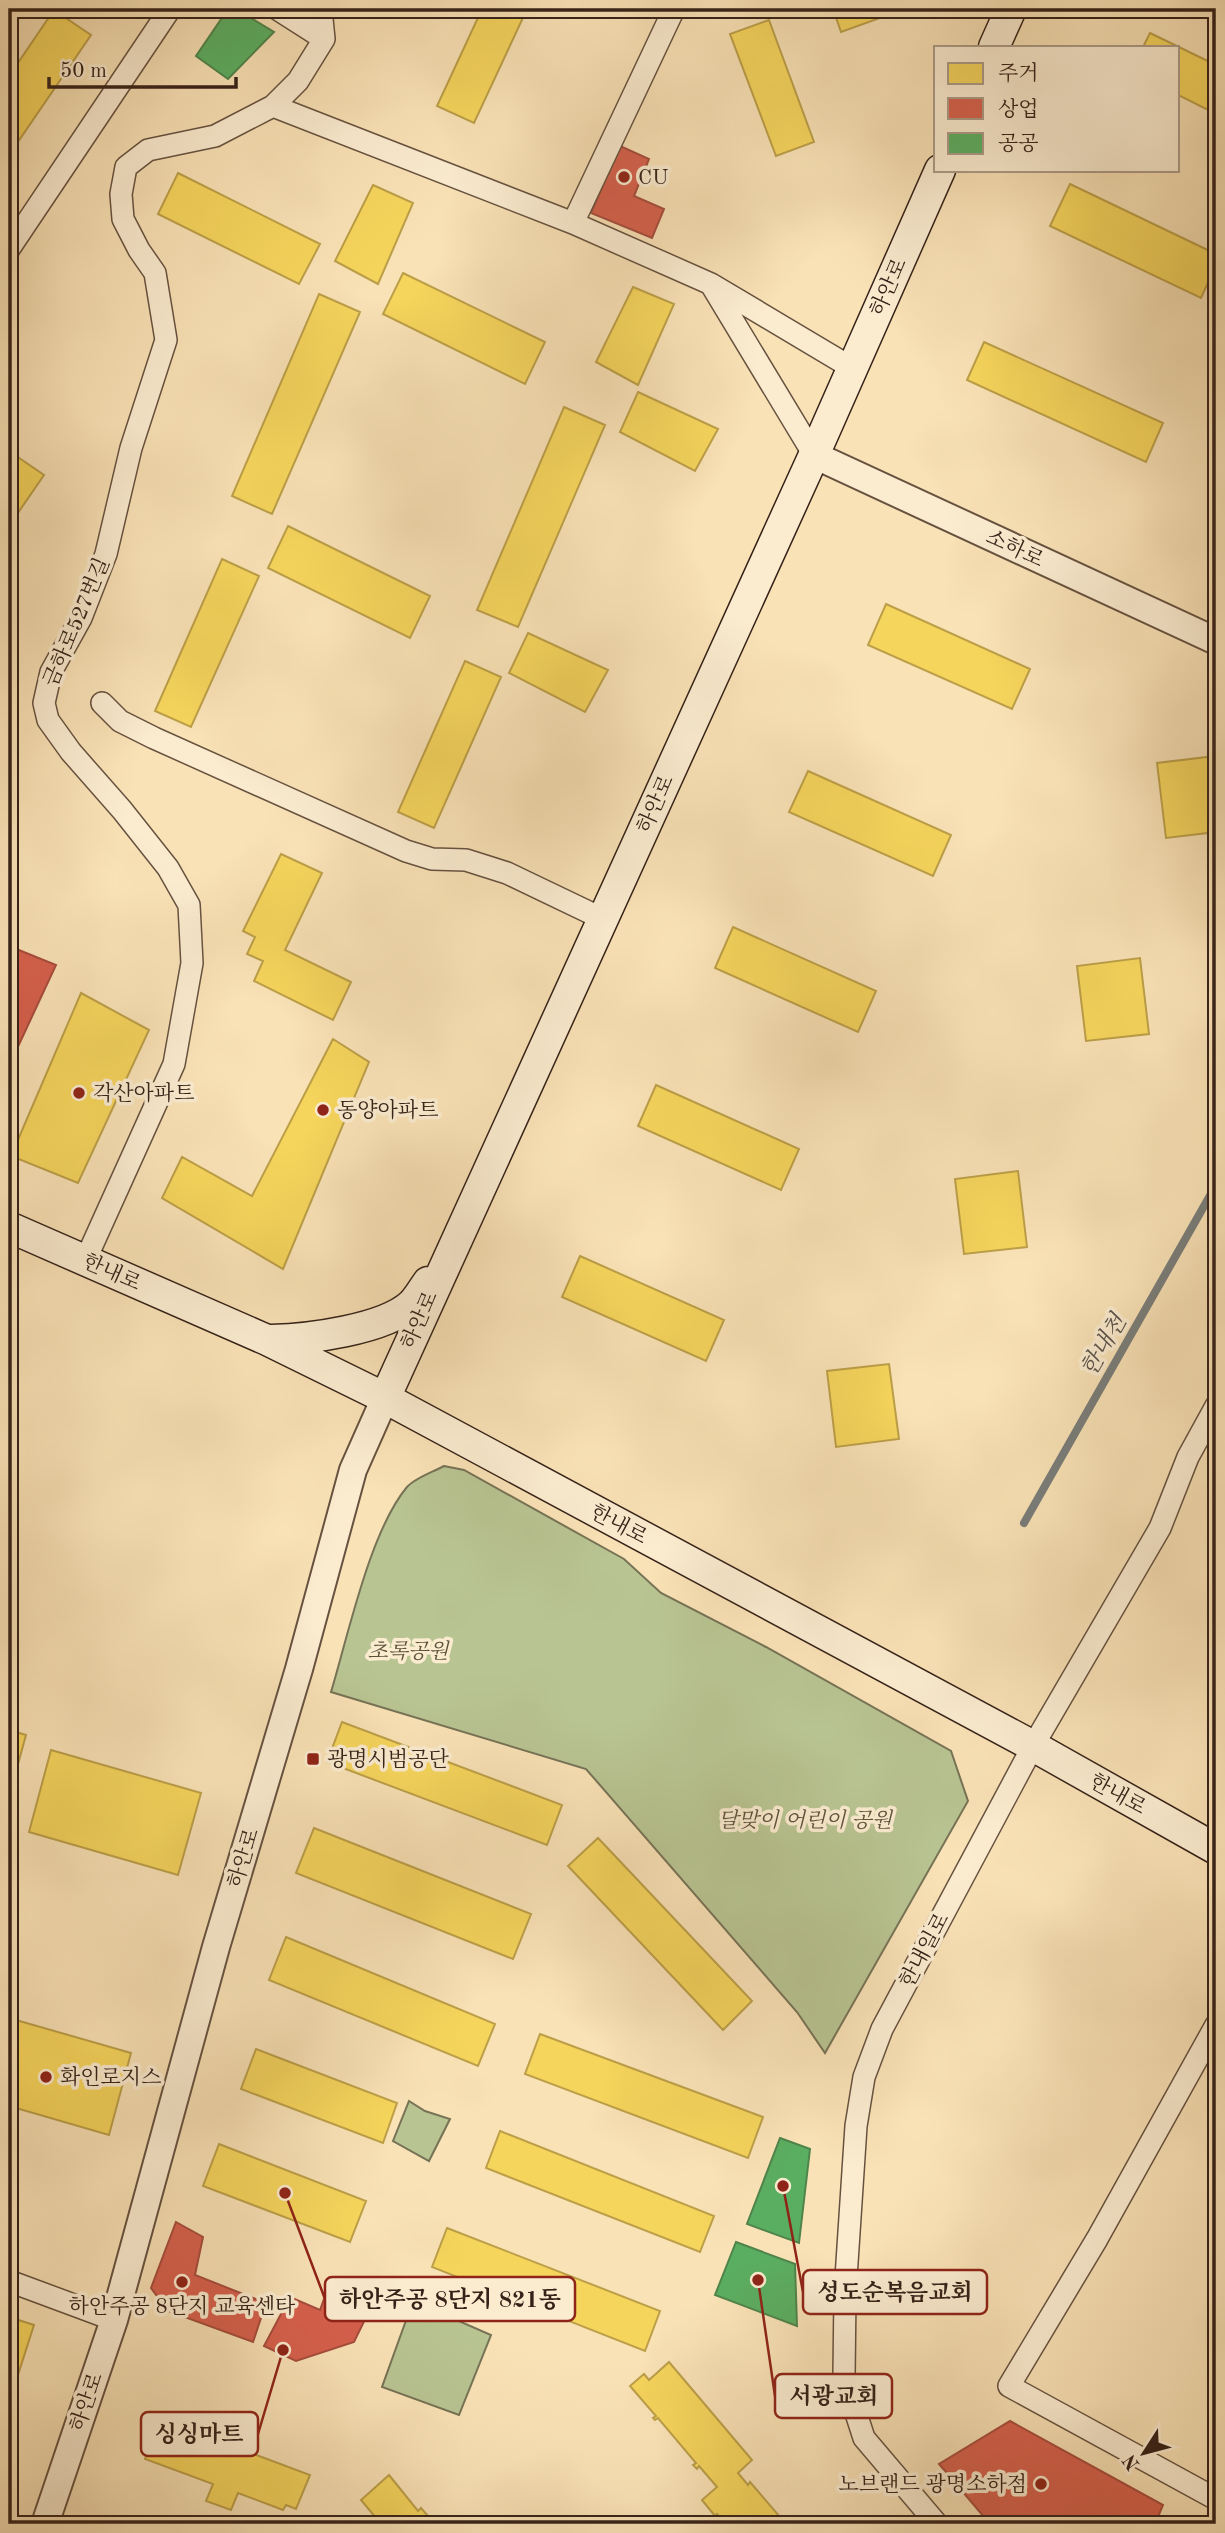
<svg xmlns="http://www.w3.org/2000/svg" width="1225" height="2533" viewBox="0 0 1225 2533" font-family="'Old Standard TT','Noto Serif KR',serif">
  <rect width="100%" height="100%" fill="#f9e2b6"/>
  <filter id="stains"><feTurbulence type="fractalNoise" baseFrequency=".00286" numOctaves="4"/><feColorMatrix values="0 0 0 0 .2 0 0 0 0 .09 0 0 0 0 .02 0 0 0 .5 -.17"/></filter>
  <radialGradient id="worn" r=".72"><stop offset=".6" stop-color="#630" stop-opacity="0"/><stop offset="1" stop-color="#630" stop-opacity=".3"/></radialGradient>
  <path fill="#b8c492" stroke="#777356" stroke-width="2" d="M 444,1466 L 464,1470 L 624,1559 L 661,1593 L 766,1647 L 951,1751 L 968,1801 L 825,2053 L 797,2012 L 586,1769 L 331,1692 C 348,1636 370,1531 407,1487 C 415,1478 433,1472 444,1466 Z
    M 409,2101 L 425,2111 L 450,2119 L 429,2161 L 393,2141 Z
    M 413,2301 L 491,2335 L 459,2415 L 382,2387 Z"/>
  <path fill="#f6d55c" stroke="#bc9f48" stroke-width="2" d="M 482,9 L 527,9 L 474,123 L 437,106 Z
    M 833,9 L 876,9 L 880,18 L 841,32 Z
    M 54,10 L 91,35 L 9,155 L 9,76 Z
    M 769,20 L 814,142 L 776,156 L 730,34 Z
    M 1150,33 L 1216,65 L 1216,114 L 1178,95 L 1178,47 L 1143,47 Z
    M 178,173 L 320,244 L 299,284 L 158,214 Z
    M 1070,184 L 1216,254 L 1216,265 L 1201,298 L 1050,226 Z
    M 373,185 L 413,203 L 378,284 L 335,261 Z
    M 403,273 L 545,342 L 525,384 L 383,314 Z
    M 633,287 L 674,304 L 638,385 L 596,362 Z
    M 319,294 L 360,312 L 272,514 L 232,496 Z
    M 984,342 L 1163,423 L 1146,462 L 967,380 Z
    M 638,392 L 718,429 L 695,471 L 620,432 Z
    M 564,407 L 605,425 L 518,627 L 477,610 Z
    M 9,451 L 44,475 L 9,526 Z
    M 288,526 L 430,596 L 410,638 L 268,568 Z
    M 222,559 L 259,576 L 191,727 L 155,711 Z
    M 886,604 L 1030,669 L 1012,709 L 868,645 Z
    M 528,633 L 608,670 L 585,712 L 509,673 Z
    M 465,661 L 501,677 L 434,828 L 398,812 Z
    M 1216,756 L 1216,832 L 1166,838 L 1157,763 Z
    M 808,771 L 951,835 L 933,876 L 789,812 Z
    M 281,854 L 322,873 L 285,950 L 351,982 L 333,1020 L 254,981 L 263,961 L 247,954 L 255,937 L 243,931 Z
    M 733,927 L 876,991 L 858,1032 L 715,968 Z
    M 1140,958 L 1149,1034 L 1086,1041 L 1077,966 Z
    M 81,993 L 149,1030 L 78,1183 L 11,1156 Z
    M 333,1039 L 369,1062 L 283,1269 L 162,1198 L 182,1157 L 252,1196 Z
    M 656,1085 L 799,1149 L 781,1190 L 638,1126 Z
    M 1018,1171 L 1027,1247 L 964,1254 L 955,1179 Z
    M 580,1256 L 724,1320 L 706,1361 L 562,1297 Z
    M 889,1364 L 899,1439 L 836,1447 L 827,1371 Z
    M 342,1722 L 562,1805 L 547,1845 L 327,1762 Z
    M 9,1730 L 26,1735 L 9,1797 Z
    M 51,1750 L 201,1793 L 178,1875 L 29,1832 Z
    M 314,1828 L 531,1914 L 513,1959 L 296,1873 Z
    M 598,1838 L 752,2001 L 723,2030 L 568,1866 Z
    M 286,1937 L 495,2024 L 478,2066 L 269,1980 Z
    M 9,2018 L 131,2053 L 109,2135 L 9,2106 Z
    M 540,2034 L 763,2117 L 748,2158 L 525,2074 Z
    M 256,2049 L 397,2103 L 383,2143 L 241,2089 Z
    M 500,2131 L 714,2216 L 700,2252 L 486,2168 Z
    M 219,2144 L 366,2201 L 350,2242 L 203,2186 Z
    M 447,2228 L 660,2311 L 645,2351 L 432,2267 Z
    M 9,2317 L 34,2325 L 9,2403 Z
    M 669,2362 L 752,2460 L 738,2473 L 748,2485 L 750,2482 L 786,2524 L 726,2524 L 717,2514 L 715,2516 L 702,2500 L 717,2487 L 699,2466 L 697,2469 L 693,2465 L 696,2463 L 658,2418 L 655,2420 L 653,2418 L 656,2416 L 630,2386 L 644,2374 L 649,2380 Z
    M 168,2422 L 310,2475 L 296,2509 L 286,2505 L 283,2510 L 238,2493 L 231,2510 L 206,2501 L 213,2484 L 145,2459 L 151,2443 L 160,2446 Z
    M 389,2475 L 418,2511 L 421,2508 L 435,2524 L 381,2524 L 361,2500 Z"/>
  <path fill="#d6604d" stroke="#a64d3d" stroke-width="2" d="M 620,146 L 649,159 L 634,196 L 664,209 L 652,238 L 591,213 Z
    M 9,946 L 56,965 L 9,1066 Z
    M 176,2222 L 203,2237 L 195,2275 L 266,2303 L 253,2342 L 168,2311 L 151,2288 Z
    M 331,2279 L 377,2295 L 354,2342 L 296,2361 L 264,2346 L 290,2297 L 320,2310 Z
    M 1010,2421 L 1163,2505 L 1155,2524 L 990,2524 L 939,2464 Z"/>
  <path fill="#5aae61" stroke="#4f844b" stroke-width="2" d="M 228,9 L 236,9 L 274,32 L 228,79 L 196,56 Z
    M 780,2138 L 810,2149 L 799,2243 L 747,2224 Z
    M 736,2242 L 795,2264 L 797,2326 L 715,2295 Z"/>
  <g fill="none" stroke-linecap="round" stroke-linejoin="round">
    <path stroke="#797d7a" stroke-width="8" d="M 1024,1523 L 1216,1185"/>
    <defs>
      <path id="minor" d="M 277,9 L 324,39
        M 273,106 L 573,223 L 711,284 L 852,368
        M 573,223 L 674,9
        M 9,249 L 170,9
        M 712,286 L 814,455
        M 102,703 L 120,721 L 154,738 L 406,851 L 432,859 L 466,860 L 507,873 L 603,919
        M 85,1261 L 174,1064 L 192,963 L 189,905 L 168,868 L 122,810 L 71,752 L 48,720 L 44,703 L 51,672 L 81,618 L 106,554 L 131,448 L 166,340 L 155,273 L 139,250 L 123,219 L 121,194 L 126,167 L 148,150 L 215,136 L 273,106 L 298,81 L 324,39 L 321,9
        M 1216,2025 L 1097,2239 L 1009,2386 L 1216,2499
        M 9,2281 L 114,2320
        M 937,2524 L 864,2438 L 844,2376 L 845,2293 L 856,2126 L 864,2077 L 882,2029 L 1033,1746 L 1160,1528 L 1188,1457 L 1216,1406"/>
      <path id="tertiary" d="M 814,455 L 1216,641
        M 45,2524 L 114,2320 L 216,1947 L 299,1669 L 353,1470 L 385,1398"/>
      <path id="secondary" d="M 994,47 L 1011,9
        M 9,1227 L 267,1340 L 385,1398 L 1033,1746 L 1216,1849
        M 271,1340 C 308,1339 384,1330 412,1304 C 418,1298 423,1289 428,1282
        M 385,1398 L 814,455 L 940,170"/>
    </defs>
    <use href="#minor" stroke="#675240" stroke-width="24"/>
    <use href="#tertiary" stroke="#675240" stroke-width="30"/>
    <use href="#secondary" stroke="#362219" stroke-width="33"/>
    <use href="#minor" stroke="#fbecd0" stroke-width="21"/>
    <use href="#tertiary" stroke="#fbecd0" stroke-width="26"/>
    <use href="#secondary" stroke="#fbecd0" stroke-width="30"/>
  </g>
  <g fill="#8f2418" stroke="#fbecd0" stroke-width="2.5">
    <circle cx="624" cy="177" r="7"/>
    <circle cx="79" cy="1093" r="7"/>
    <circle cx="323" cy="1110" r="7"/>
    <rect x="306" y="1752" width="14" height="14" rx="3.5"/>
    <circle cx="46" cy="2077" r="7"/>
    <circle cx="182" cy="2282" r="7"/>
    <circle cx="1041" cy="2484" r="7"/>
  </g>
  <g text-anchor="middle" stroke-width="7" stroke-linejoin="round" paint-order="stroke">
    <g font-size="21" fill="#362219" stroke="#fbecd0" text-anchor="start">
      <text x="638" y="184">CU</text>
      <text x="93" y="1100">각산아파트</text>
      <text x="337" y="1117">동양아파트</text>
      <text x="327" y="1766">광명시범공단</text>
      <text x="60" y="2084">화인로지스</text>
      <text x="182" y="2313" text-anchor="middle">하안주공 8단지 교육센타</text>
      <text x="1027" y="2491" text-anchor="end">노브랜드 광명소하점</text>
    </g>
    <g font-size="21" fill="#362219" stroke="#fbecd0">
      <text transform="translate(888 287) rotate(-66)" y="7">하안로</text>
      <text transform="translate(1015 548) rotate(25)" y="7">소하로</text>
      <text transform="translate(76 622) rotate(-67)" y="7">금하로527번길</text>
      <text transform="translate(655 804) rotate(-66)" y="7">하안로</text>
      <text transform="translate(112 1272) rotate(24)" y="7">한내로</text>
      <text transform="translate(419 1320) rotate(-66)" y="7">하안로</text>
      <text transform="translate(619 1524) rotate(28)" y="7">한내로</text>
      <text transform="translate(1118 1794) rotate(29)" y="7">한내로</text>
      <text transform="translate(243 1858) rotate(-73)" y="7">하안로</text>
      <text transform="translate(924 1950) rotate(-62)" y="7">한내일로</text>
      <text transform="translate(86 2402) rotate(-71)" y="7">하안로</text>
    </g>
    <g font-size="21" font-style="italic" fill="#5d533d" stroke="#fbecd0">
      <text x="408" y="1658">초록공원</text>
      <text x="805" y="1827">달맞이 어린이 공원</text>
    </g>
    <g font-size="23" font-style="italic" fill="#575049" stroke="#fbecd0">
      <text transform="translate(1103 1345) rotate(-60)" y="8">한내천</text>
    </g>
  </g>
  <path fill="none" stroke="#8f2418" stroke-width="2.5" d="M783 2186L803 2292M285 2193L325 2299M758 2280L775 2396M283 2350L258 2434"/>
  <g fill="#8f2418" stroke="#fbecd0" stroke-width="2.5">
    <circle cx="783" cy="2186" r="7"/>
    <circle cx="285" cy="2193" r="7"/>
    <circle cx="758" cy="2280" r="7"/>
    <circle cx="283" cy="2350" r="7"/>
  </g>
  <g fill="#fbecd0" stroke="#8f2418" stroke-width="2.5">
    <rect x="803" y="2270" width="184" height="44" rx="7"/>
    <rect x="325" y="2277" width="250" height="44" rx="7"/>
    <rect x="775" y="2374" width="117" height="44" rx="7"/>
    <rect x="141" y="2412" width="117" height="44" rx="7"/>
  </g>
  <g font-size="23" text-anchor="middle" font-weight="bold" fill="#362219">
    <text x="895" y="2300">성도순복음교회</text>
    <text x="450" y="2307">하안주공 8단지 821동</text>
    <text x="834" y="2404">서광교회</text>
    <text x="199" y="2442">싱싱마트</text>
  </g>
  <rect width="1225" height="2533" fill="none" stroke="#f9e2b6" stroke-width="35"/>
  <rect x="10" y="10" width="1204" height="2512" fill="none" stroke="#362219" stroke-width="3.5"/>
  <rect x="18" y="18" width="1190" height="2498" fill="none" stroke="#362219" stroke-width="2"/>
  <rect x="934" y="46" width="245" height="126" fill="#fbecd0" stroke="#ac9b87" stroke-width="2"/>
  <rect x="948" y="63" width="35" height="21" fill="#f6d55c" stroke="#ac9b87" stroke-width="2"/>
  <text x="998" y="80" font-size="21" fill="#362219">주거</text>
  <rect x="948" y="98" width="35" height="21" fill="#d6604d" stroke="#ac9b87" stroke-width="2"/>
  <text x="998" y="116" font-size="21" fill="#362219">상업</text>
  <rect x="948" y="133" width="35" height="21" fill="#5aae61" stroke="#ac9b87" stroke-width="2"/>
  <text x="998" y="150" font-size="21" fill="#362219">공공</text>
  <g transform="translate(1144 2453) rotate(234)" stroke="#fbecd0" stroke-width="5" paint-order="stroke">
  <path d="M0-5L12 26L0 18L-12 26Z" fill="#362219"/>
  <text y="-10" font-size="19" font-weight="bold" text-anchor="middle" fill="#362219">N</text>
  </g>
  <path d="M49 77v10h187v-10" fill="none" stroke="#362219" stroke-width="3.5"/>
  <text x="60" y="77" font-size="21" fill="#362219" stroke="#fbecd0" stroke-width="5" paint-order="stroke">50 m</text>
  <rect width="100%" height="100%" filter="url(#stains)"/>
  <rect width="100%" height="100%" fill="url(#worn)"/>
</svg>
